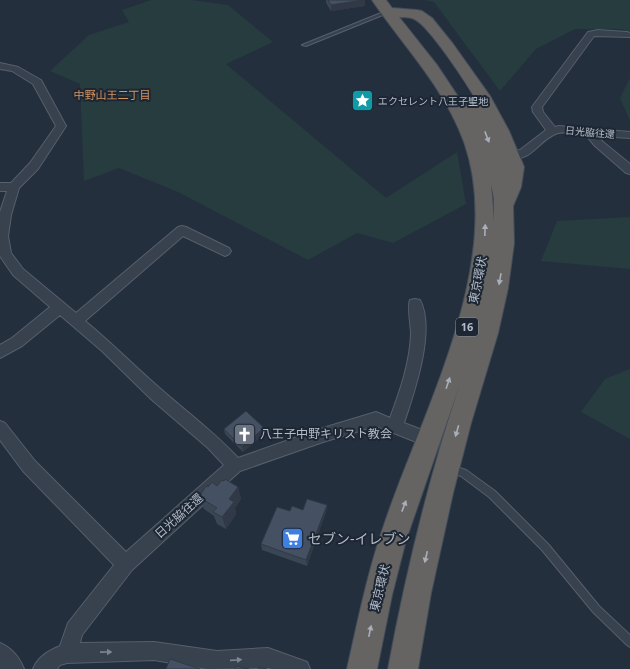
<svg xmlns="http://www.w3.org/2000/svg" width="630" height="669" viewBox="0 0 630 669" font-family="'Noto Sans','Noto Sans JP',sans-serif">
  <rect width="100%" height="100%" fill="#242f3e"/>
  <path fill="#263c3f" d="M 151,0 L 192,0 L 228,5 L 273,42 L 226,64 L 386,198 L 457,152 L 466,204 L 393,243 L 357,233 L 308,260 L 178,192 L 119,168 L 84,181 L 80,84 L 50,71 L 89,35 L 129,22 L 122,10 Z
    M 424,0 L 630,0 L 630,32 L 622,29 L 575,29 L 536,49 L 500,91 L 434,2 Z
    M 630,78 L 630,121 L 620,98 Z
    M 630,217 L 630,269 L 541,261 L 557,221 Z
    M 630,369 L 630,439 L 581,412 L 605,379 Z"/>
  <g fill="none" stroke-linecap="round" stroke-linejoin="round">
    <defs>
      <path id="service" d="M 386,11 L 390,12 L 306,46 L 302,45 Z
        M 450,465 L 466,470 L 495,491 L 548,544 L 599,606 L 630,635 L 630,647 L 627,645 L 593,612 L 542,550 L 489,497 L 461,476 L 447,472 L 446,469 L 447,466 Z"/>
      <path id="minor" d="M 598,30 L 627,32 L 630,33 L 630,37 L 594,36 L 542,107 L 543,112 L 555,127 L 559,126 L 630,132 L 630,138 L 598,136 L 603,142 L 630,164 L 630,174 L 626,173 L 595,146 L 586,135 C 578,134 566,131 558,133 C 537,140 532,164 506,158 L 504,155 L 506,152 L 520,150 L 546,130 L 533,112 L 532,107 L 588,32 Z
        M 0,63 L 18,67 L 41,80 L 66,126 L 38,169 L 19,188 L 11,215 L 8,236 L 11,253 L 23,269 L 76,313 L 178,227 L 182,226 L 186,227 L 229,248 L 231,251 L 229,254 L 225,256 L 183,236 L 85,321 C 112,343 136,368 163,391 C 188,413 215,433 238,458 L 323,428 L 376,412 L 390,418 C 400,391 410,363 411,334 C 411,325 407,307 410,300 L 415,299 L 420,300 C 436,330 414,393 404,423 L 435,435 L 437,440 L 435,445 L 429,447 L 376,426 L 323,442 L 240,471 L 132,570 L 82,635 L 80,643 L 154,642 L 217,651 L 268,648 L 307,662 L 310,669 L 272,669 L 268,668 L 207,669 L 154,660 L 67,663 L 60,665 L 57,669 L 33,669 C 38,657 48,651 60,646 L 68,623 L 114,565 L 23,471 L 0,440 L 0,421 L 5,423 L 35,461 L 126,552 L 224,465 L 208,448 L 151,399 L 102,351 L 60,315 L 22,346 L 0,358 L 0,345 L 12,338 L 50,307 L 13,275 L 0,256 L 0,212 L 7,191 L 0,191 L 0,183 L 11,183 L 30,163 L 56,126 L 33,84 L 12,71 L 0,69 Z"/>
      <path id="tertiary" d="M 0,643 C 12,648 19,657 24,669 L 0,669 Z"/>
      <path id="trunk" d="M 372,0 L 386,0 L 392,8 L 417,10 L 422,11 L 432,18 L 453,44 L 490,96 L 509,131 L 524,167 L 521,187 L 513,206 L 514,243 L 508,288 L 498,333 L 471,423 L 453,493 L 431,593 L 418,669 L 388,669 C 406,572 429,477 460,384 L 406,540 L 392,595 L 377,669 L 347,669 C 358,620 368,570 385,522 C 423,410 506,261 464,142 C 444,87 404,47 372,0 ZM 399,17 C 403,17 410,17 414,19 C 429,25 469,87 478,103 L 473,102 L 467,104 L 465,107 L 437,65 ZM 491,184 L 494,198 L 494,222 Z"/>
    </defs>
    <use href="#service" stroke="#565f6c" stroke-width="2"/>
    <use href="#minor" stroke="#565f6c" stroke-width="2"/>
    <use href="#tertiary" stroke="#565f6c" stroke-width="2"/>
    <use href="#trunk" stroke="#434c59" stroke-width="2"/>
    <use href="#service" fill="#38414e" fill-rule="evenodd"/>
    <use href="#minor" fill="#38414e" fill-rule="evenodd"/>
    <use href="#tertiary" fill="#38414e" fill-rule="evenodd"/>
    <use href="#trunk" fill="#656462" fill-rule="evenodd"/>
  </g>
  <path fill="#3b4654" d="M 326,0 L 365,0 L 365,6 L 331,11 L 326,3 Z
    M 224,429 L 265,433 L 243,452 L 225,434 Z
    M 217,486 L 238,487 L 241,499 L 235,508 L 236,514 L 226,529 L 217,524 L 214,516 L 204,509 L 199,497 L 208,487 Z
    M 327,505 L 326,512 L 307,566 L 262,550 L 261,544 L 290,511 L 303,510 Z"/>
  <path fill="#303945" d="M 365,0 L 365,6 L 331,11 L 331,5 Z
    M 264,428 L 265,433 L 243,452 L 242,447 Z
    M 238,487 L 241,499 L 235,508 L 236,514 L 226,529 L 222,517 L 229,499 Z
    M 327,505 L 326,512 L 307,566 L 306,560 Z"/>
  <path fill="#455162" stroke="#303945" d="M 328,0 L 363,0 L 331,5 Z
    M 246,411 L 264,428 L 242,447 L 224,429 Z
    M 225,479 L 238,487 L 229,499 L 234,502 L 222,517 L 213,512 L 217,508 L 199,497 L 206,486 L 208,487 L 212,482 L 217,486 L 222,480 L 224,481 Z
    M 307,499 L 327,505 L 306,560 L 261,544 L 277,507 L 290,511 L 292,506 L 303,510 Z
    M 170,659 L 200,669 L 166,669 Z
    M 236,666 L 249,669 L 235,669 Z
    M 259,667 L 267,669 L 258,669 Z"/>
  <defs><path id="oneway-solid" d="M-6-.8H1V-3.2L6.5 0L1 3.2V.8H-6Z"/></defs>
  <g fill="#a8afba">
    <use href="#oneway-solid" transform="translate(487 137) rotate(69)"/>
    <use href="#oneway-solid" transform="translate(485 230) rotate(-88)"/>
    <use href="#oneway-solid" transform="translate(500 279) rotate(100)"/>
    <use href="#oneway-solid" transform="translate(448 383) rotate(-71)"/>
    <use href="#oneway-solid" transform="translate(457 431) rotate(106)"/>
    <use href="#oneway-solid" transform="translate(404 506) rotate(-69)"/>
    <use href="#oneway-solid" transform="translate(426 557) rotate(103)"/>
    <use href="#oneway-solid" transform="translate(370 631) rotate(-78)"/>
  </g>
  <g fill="#7c8592">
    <use href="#oneway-solid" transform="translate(106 652) rotate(-1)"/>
    <use href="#oneway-solid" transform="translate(236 660) rotate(-4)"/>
  </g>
  <defs>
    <symbol id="sight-square" viewBox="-11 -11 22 22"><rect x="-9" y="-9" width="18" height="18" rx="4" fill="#0f9aa8" stroke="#1d2633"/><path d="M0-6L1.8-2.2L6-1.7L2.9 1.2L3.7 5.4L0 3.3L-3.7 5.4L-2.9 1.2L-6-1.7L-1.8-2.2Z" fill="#fff"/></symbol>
    <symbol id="church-square" viewBox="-11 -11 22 22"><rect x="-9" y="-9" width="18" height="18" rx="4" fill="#6b7280" stroke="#1d2633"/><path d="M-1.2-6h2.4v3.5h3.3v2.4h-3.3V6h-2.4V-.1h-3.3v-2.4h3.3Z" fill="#fff"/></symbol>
    <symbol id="supermarket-square" viewBox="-11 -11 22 22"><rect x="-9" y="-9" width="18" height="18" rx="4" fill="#3f7fe0" stroke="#1d2633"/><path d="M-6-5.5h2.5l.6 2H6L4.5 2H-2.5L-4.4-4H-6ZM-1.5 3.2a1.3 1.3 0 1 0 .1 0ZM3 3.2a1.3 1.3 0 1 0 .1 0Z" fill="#fff"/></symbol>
  </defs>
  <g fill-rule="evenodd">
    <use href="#sight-square" x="350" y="88" width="25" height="25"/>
    <use href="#church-square" x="232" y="422" width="25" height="25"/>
    <use href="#supermarket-square" x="280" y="526" width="25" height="25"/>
  </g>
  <g text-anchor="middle" stroke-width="4" stroke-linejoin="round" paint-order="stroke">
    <g font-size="10" fill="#b4bcc9" stroke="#1d2633" text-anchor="start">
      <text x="378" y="105">エクセレント八王子聖地</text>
    </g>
    <g font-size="10" fill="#b4bcc9" stroke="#1d2633">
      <text transform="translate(590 132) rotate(5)" y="4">日光脇往還</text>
    </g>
    <g font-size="11" fill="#d59563" stroke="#1d2633">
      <text x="112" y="99">中野山王二丁目</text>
    </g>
    <rect fill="#1d2633" stroke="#878f9c" stroke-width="1" x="456" y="318" width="22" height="18" rx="3"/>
    <g font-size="11" font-weight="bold" fill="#b4bcc9">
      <text x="467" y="331">16</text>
    </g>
    <g font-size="12" fill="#b4bcc9" stroke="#1d2633">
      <text transform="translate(478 280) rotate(-79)" y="4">東京環状</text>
      <text transform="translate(179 516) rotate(-42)" y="4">日光脇往還</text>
      <text transform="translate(380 588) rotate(-76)" y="4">東京環状</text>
    </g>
    <g font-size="12" fill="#b4bcc9" stroke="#1d2633" text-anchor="start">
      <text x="260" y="438">八王子中野キリスト教会</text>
    </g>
    <g font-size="14" fill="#b4bcc9" stroke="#1d2633" text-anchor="start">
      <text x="308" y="544">セブン-イレブン</text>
    </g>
  </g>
</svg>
